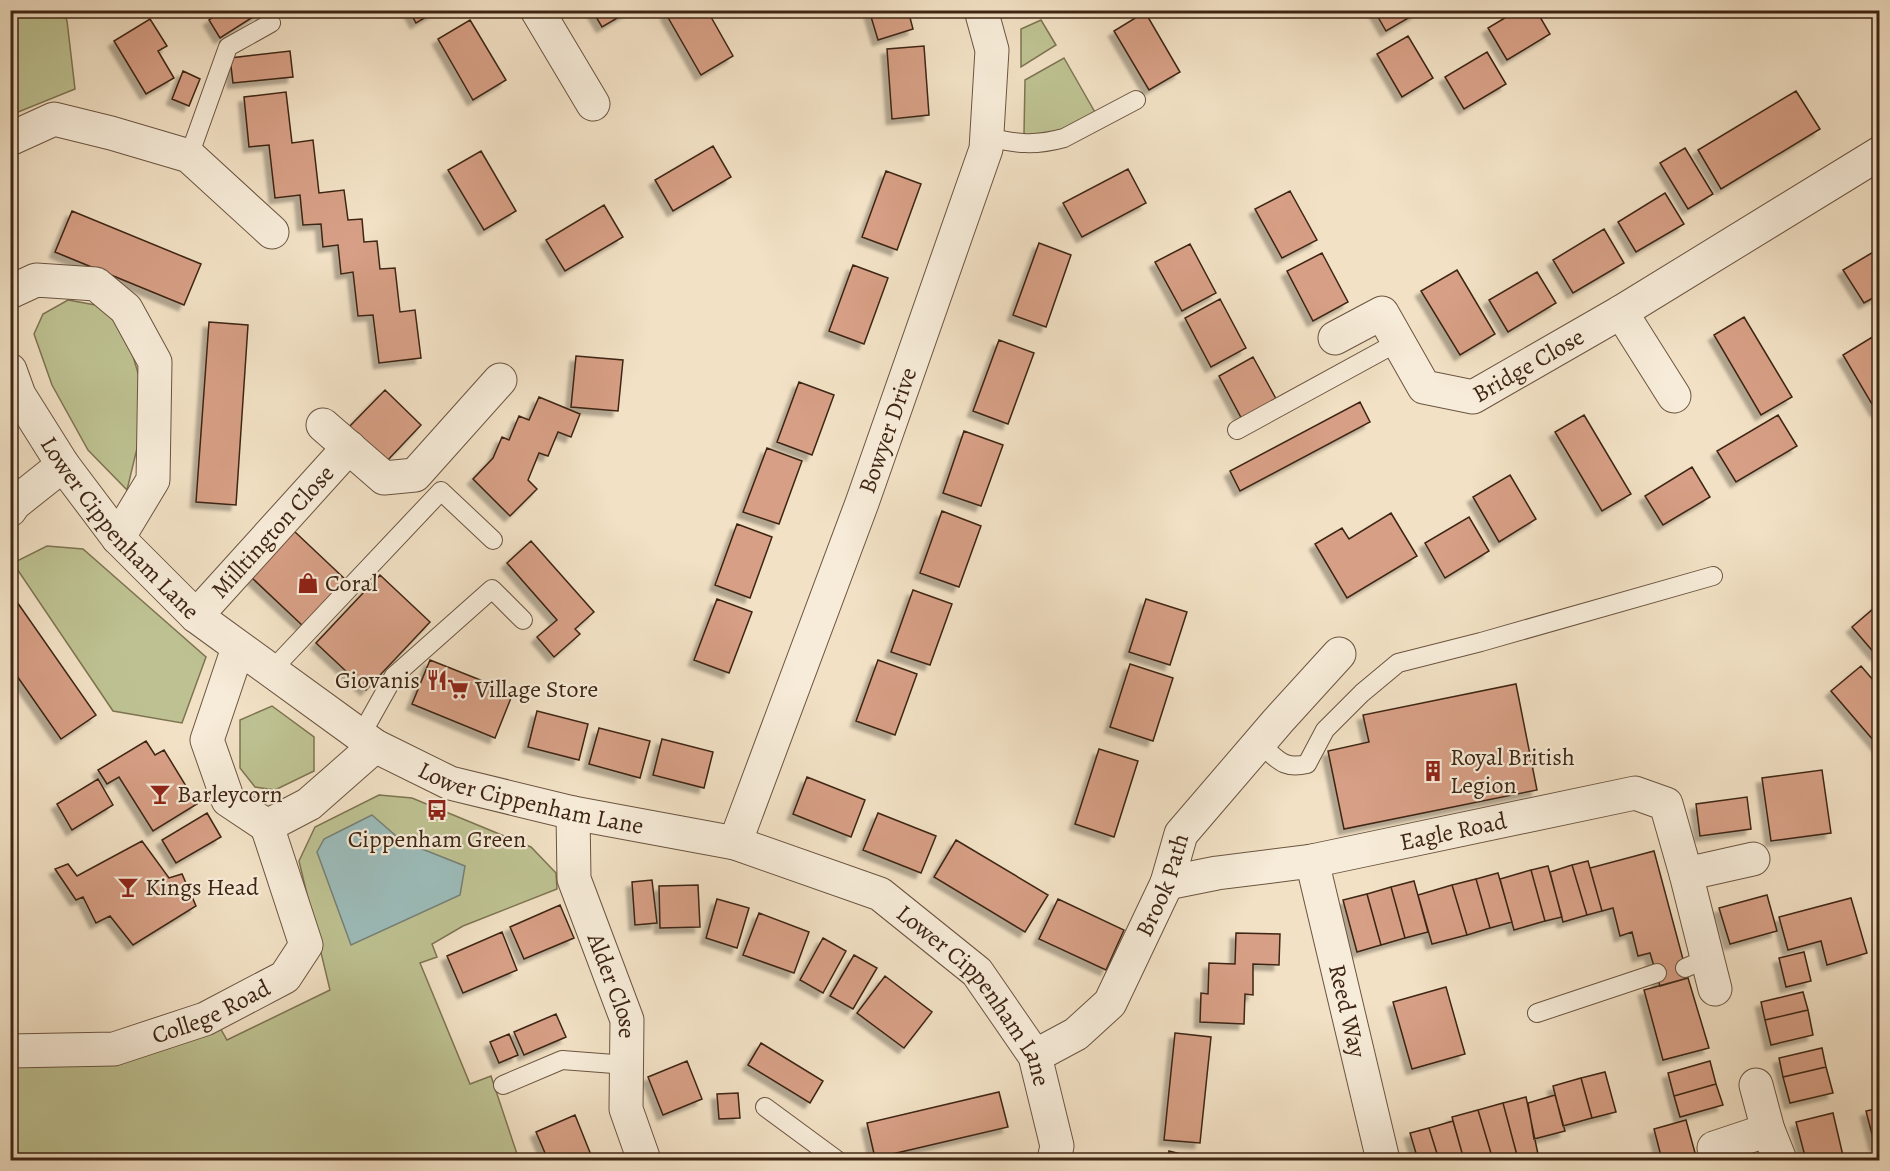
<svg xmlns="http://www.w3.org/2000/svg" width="1890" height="1171" viewBox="0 0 1890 1171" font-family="Alegreya,serif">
  <defs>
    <filter id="shadow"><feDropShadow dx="-5.5" dy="5.5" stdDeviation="1.5" flood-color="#0004"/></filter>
  </defs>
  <rect width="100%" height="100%" fill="#f2e1c5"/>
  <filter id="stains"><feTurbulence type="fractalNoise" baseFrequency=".00333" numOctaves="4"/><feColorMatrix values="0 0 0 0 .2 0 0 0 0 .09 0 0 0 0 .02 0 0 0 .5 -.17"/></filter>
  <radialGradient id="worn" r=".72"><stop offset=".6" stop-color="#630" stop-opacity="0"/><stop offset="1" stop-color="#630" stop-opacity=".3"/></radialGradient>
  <path fill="#bec292" stroke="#7e7452" stroke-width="1.5" d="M 11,10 L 63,11 L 67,21 L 75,89 L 11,115 Z
    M 1041,20 L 1056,45 L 1021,67 L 1021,29 Z
    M 1064,58 L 1100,121 L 1031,140 L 1024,133 L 1025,80 Z
    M 68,300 L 101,306 L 127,336 L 141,383 L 140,436 L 127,490 L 88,450 L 52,385 L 34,334 L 43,314 Z
    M 47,546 L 83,549 L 206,657 L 182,723 L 113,711 L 13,563 Z
    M 272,706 L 314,737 L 314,771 L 275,790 L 255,787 L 240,768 L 240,720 Z
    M 379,795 L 412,798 L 531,847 L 556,873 L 557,889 L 463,926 L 432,944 L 437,957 L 420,963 L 470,1084 L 491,1076 L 519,1160 L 11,1160 L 11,1054 L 219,1026 L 227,1040 L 330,990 L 299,861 L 315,827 Z"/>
  <path fill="#9cbcba" stroke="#768077" stroke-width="1.5" d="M 372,815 L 402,841 L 465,866 L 460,895 L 351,945 L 317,852 L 324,839 Z"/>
  <path fill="#d79f85" stroke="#3e2513" stroke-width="1.5" filter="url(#shadow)" d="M 224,10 L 264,10 L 220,38 L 209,20 Z
    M 409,10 L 438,10 L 416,23 Z
    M 592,10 L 631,10 L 602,27 Z
    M 672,10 L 707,10 L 733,56 L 701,75 L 666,14 Z
    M 869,10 L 908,10 L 913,29 L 878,40 Z
    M 1374,10 L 1416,10 L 1417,13 L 1386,31 Z
    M 1518,10 L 1536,10 L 1550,34 L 1507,60 L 1488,28 Z
    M 1145,12 L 1180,72 L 1149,90 L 1114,31 Z
    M 150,19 L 167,46 L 158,51 L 174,78 L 146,94 L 114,41 Z
    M 470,20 L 506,80 L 473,100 L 438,39 Z
    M 1408,36 L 1433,78 L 1402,97 L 1377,54 Z
    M 924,46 L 929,115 L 892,119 L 887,49 Z
    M 290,51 L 293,77 L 233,83 L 230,58 Z
    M 1487,52 L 1506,84 L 1464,109 L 1445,77 Z
    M 183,71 L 200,79 L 189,106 L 172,99 Z
    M 1796,91 L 1820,129 L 1721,189 L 1698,150 Z
    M 286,92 L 292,143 L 313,140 L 319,193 L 344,190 L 348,220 L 362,219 L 364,242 L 377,241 L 380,269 L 395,268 L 400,312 L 415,310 L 421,358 L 379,363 L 373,315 L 358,316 L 353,272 L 341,274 L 338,245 L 323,247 L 321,224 L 303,225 L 300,195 L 275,198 L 269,145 L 249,147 L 244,97 Z
    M 713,146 L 731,177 L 673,211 L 655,180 Z
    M 1685,148 L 1713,194 L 1688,209 L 1660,163 Z
    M 481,151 L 516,211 L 484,230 L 448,170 Z
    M 1128,169 L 1146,203 L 1082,237 L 1063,203 Z
    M 886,171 L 921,184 L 897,250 L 862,237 Z
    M 1290,191 L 1317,240 L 1282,258 L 1255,209 Z
    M 1665,193 L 1684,224 L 1636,252 L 1618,222 Z
    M 604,205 L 623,237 L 565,271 L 546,240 Z
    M 72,211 L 201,264 L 184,305 L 55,252 Z
    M 1604,229 L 1624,263 L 1573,293 L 1553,260 Z
    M 1039,243 L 1071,255 L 1046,327 L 1013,315 Z
    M 1190,244 L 1216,293 L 1182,311 L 1155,262 Z
    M 1880,248 L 1880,294 L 1864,303 L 1843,270 Z
    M 1322,253 L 1348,302 L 1313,321 L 1287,271 Z
    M 853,265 L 888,278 L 864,344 L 829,331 Z
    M 1457,270 L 1495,334 L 1460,355 L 1421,291 Z
    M 1537,272 L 1556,303 L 1508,332 L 1489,300 Z
    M 1220,299 L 1246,348 L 1211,367 L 1185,318 Z
    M 1744,317 L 1792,397 L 1761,415 L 1714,335 Z
    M 209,322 L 248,325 L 236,505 L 196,502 Z
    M 1874,336 L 1880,345 L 1880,410 L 1876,411 L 1843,355 Z
    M 999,340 L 1034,353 L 1008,424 L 973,411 Z
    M 576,356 L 623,360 L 618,411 L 571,407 Z
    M 1253,357 L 1280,406 L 1245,425 L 1219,376 Z
    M 799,382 L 834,395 L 812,455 L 777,442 Z
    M 385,390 L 421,425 L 386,462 L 349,427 Z
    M 539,397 L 580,414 L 571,437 L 558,432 L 548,456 L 539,453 L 528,480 L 537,489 L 510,516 L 473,479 L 493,458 L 502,437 L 509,440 L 519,416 L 529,420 Z
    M 1360,402 L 1370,422 L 1240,491 L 1230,471 Z
    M 1584,415 L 1631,494 L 1602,511 L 1555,432 Z
    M 1778,415 L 1797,446 L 1736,482 L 1717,451 Z
    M 964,431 L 1003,445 L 981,506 L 943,493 Z
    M 767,448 L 802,461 L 779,524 L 743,512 Z
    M 1692,467 L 1710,497 L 1663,525 L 1645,496 Z
    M 1510,475 L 1536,519 L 1499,542 L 1473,497 Z
    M 942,511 L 981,526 L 959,587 L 920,573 Z
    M 1391,513 L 1417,556 L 1347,598 L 1315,544 L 1342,528 L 1349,539 Z
    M 1469,517 L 1489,551 L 1445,578 L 1425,543 Z
    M 737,524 L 772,537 L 750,598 L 715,585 Z
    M 294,531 L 347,581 L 304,627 L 251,577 Z
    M 531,541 L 594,612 L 575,629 L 580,634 L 554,657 L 537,637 L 557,620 L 507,563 Z
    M 380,575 L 430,622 L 366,690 L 316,643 Z
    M 913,590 L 952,604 L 930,665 L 891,652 Z
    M 717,599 L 752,612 L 729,673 L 694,660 Z
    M 1146,599 L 1187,612 L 1170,665 L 1129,652 Z
    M 17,602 L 96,715 L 61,739 L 10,666 L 10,607 Z
    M 1880,603 L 1880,652 L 1876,655 L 1852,627 Z
    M 430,660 L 513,693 L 495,738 L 412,704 Z
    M 878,660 L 917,674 L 895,735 L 856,721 Z
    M 1130,664 L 1173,678 L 1153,741 L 1110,727 Z
    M 1861,666 L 1880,688 L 1880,748 L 1831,691 Z
    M 1516,684 L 1537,790 L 1344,829 L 1328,751 L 1369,742 L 1363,715 Z
    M 537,711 L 588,724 L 579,760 L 528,747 Z
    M 599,728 L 650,741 L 640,778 L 589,764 Z
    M 662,739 L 713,752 L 704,788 L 653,775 Z
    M 146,741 L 155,755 L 164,750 L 197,804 L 153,831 L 119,777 L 107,784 L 98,770 Z
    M 1099,749 L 1138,761 L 1114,837 L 1075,824 Z
    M 1822,770 L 1831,833 L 1771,841 L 1762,778 Z
    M 807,777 L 865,800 L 851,837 L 793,814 Z
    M 98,779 L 113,805 L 72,830 L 57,804 Z
    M 1747,797 L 1751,829 L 1700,836 L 1696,804 Z
    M 207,813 L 221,837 L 176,863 L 162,840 Z
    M 878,813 L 936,836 L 921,873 L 863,850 Z
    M 956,840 L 1048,895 L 1025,932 L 934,877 Z
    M 142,841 L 169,878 L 182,874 L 196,906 L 133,945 L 110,916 L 96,923 L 83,897 L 76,900 L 55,869 L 68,864 L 77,876 Z
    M 1654,851 L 1688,978 L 1660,986 L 1650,953 L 1638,956 L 1632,932 L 1620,936 L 1613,908 L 1602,911 L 1590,868 Z
    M 1588,861 L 1602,911 L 1587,915 L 1572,865 Z
    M 1572,865 L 1587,915 L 1563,922 L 1550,872 Z
    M 1548,866 L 1562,917 L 1545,921 L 1531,870 Z
    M 1531,870 L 1545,921 L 1514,930 L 1500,879 Z
    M 1498,873 L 1512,922 L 1490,928 L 1476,879 Z
    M 1476,879 L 1490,928 L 1467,935 L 1452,885 Z
    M 652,880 L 657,923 L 635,925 L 632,882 Z
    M 1414,881 L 1428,932 L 1405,938 L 1391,887 Z
    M 698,885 L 700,927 L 660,928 L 659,886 Z
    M 1452,885 L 1467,935 L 1432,944 L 1418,895 Z
    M 1391,887 L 1405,938 L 1381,945 L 1367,894 Z
    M 1367,894 L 1381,945 L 1357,952 L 1343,900 Z
    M 1767,895 L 1777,931 L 1730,944 L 1719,908 Z
    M 1851,898 L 1867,953 L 1827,965 L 1821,941 L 1788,950 L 1779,917 Z
    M 717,899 L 749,908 L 737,948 L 706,938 Z
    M 1058,899 L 1124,930 L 1106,970 L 1039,939 Z
    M 560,905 L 574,938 L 524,959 L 510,927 Z
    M 759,913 L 809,932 L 794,973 L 743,955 Z
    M 502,932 L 517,970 L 463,993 L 447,956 Z
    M 1236,933 L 1280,934 L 1279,965 L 1253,964 L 1253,995 L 1245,994 L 1244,1024 L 1200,1022 L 1201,993 L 1208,994 L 1209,963 L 1235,964 Z
    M 823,938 L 846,951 L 823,993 L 800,980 Z
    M 1804,952 L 1811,981 L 1786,987 L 1779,958 Z
    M 854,955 L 877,968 L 853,1009 L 830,996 Z
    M 885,976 L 932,1012 L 904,1048 L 857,1013 Z
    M 1688,978 L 1709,1048 L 1663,1060 L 1644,990 Z
    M 1446,987 L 1465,1054 L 1412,1069 L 1393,1002 Z
    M 1803,992 L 1808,1010 L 1765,1020 L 1761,1002 Z
    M 1808,1010 L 1813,1035 L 1771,1045 L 1765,1020 Z
    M 556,1014 L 566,1037 L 524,1055 L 514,1032 Z
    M 1175,1033 L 1211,1037 L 1200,1143 L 1164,1140 Z
    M 509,1034 L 518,1055 L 499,1063 L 490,1042 Z
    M 761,1043 L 823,1081 L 810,1103 L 748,1065 Z
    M 1822,1048 L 1826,1067 L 1783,1077 L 1779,1058 Z
    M 687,1061 L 702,1099 L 663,1115 L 648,1077 Z
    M 1710,1061 L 1716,1084 L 1674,1096 L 1668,1073 Z
    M 1826,1067 L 1833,1093 L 1790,1103 L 1783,1077 Z
    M 1605,1072 L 1616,1112 L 1592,1118 L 1581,1078 Z
    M 1581,1078 L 1592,1118 L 1563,1126 L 1553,1086 Z
    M 1716,1084 L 1723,1105 L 1680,1117 L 1674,1096 Z
    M 999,1092 L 1008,1127 L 875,1158 L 867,1123 Z
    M 738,1093 L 740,1118 L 719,1119 L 717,1094 Z
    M 1555,1095 L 1565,1131 L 1534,1139 L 1528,1103 Z
    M 1526,1097 L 1538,1154 L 1518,1159 L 1503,1103 Z
    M 1503,1103 L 1518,1159 L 1513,1160 L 1493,1160 L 1478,1110 Z
    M 1880,1108 L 1880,1145 L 1875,1146 L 1866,1111 Z
    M 1478,1110 L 1493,1160 L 1464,1160 L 1452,1117 Z
    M 1833,1113 L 1844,1160 L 1806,1160 L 1796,1122 Z
    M 575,1115 L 593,1160 L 548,1160 L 536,1132 Z
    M 1686,1120 L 1697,1160 L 1662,1160 L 1654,1129 Z
    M 1453,1121 L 1464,1160 L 1439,1160 L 1429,1128 Z
    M 1429,1128 L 1439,1160 L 1418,1160 L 1410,1133 Z
    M 1169,1151 L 1204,1160 L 1167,1160 Z"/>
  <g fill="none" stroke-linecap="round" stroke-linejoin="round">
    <defs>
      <path id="lane" d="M 987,137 C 1016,144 1035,146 1064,138 L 1136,100
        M 189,156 L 228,47 L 271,23
        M 1237,430 L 1398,342
        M 271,671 L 441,491 L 493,540
        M 361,735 L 394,676 L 492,589 L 523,620
        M 1259,743 C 1277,758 1282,770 1307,764 L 1325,730 L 1362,693 L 1398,663 L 1481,642 L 1713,576
        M 1685,968 L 1708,958
        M 1537,1013 L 1657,973
        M 503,1085 L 562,1060 L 627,1065
        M 765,1107 L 837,1160"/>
      <g id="street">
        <path d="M 537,10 L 593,104"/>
        <path d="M 10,139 L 54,119 L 111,133 L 189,156 L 272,232"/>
        <path d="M 10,292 L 36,280 L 96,284 L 126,309 L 155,362 L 153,480 L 118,538"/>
        <path d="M 1621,312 L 1674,396"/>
        <path id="s1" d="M 1335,338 L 1382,313 L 1424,387 L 1473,397 L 1621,312 L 1880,153"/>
        <path id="s2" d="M 10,370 L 19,395 L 63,465 L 118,538 L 196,616 L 375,746 L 450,783 L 573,813 L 735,843 L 880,894 L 977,972 L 1035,1056 L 1057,1146 L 1054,1160"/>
        <path d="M 323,425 L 384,478 L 415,475 L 500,380"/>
        <path d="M 10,510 L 14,504 L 63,465"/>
        <path id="s3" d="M 196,616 L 349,447"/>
        <path d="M 238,648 L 207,740 L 228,800 L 267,826 L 309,804 L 375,746"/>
        <path id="s4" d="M 573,813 L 574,879 L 627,1020 L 626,1109 L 644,1160"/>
        <path id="s5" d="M 735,843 L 862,503 L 986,149 L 992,50 L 981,10"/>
        <path id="s6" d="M 1312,861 L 1383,1160"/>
        <path d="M 1686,874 L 1753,859"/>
        <path id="s7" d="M 1167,883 L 1217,873 L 1312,861 L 1635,793 L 1666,804 L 1686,874 L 1715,989"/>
        <path id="s8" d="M 10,1051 L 114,1049 L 205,1019 L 285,977 L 306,945 L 267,826"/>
        <path id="s9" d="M 1035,1056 L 1076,1034 L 1110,1003 L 1167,883 L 1181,834 L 1278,721 L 1339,654"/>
        <path d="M 1756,1085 L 1768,1130 L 1780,1160"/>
        <path d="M 1714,1148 L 1768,1130"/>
      </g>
    </defs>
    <use href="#lane" stroke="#6b5440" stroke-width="20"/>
    <use href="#street" stroke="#6b5440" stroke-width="35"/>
    <use href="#lane" stroke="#f7ecd9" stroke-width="18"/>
    <use href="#street" stroke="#f7ecd9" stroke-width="33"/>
  </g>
  <defs>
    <symbol id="shop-bare" viewBox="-9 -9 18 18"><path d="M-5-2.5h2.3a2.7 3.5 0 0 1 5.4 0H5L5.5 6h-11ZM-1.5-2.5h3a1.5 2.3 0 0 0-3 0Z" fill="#8f2418" stroke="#f7ecd9" stroke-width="2.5" paint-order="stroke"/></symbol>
    <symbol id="restaurant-bare" viewBox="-9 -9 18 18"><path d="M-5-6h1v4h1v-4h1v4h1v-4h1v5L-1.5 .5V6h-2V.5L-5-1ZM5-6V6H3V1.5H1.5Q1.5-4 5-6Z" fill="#8f2418" stroke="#f7ecd9" stroke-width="2.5" paint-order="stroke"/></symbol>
    <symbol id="supermarket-bare" viewBox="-9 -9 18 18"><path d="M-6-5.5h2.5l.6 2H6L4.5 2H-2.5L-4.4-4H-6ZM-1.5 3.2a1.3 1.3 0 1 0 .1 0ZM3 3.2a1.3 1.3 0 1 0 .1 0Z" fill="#8f2418" stroke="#f7ecd9" stroke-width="2.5" paint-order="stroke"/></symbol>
    <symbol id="building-bare" viewBox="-9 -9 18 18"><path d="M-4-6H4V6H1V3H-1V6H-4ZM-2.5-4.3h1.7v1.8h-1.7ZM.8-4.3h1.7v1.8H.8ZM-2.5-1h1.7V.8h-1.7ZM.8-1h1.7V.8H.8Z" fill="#8f2418" stroke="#f7ecd9" stroke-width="2.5" paint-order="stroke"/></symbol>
    <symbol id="bar-bare" viewBox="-9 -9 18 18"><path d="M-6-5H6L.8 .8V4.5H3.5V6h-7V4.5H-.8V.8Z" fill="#8f2418" stroke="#f7ecd9" stroke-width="2.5" paint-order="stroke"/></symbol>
    <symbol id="bus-bare" viewBox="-9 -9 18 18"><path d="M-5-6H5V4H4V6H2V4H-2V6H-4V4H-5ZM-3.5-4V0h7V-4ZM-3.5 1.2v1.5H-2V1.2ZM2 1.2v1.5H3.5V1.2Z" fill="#8f2418" stroke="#f7ecd9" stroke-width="2.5" paint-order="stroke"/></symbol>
  </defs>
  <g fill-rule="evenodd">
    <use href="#shop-bare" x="293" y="568" width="30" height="30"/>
    <use href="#restaurant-bare" x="422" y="665" width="30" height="30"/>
    <use href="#supermarket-bare" x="443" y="674" width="30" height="30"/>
    <use href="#building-bare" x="1418" y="756" width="30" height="30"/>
    <use href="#bar-bare" x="145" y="779" width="30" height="30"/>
    <use href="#bus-bare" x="422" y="795" width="30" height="30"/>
    <use href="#bar-bare" x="113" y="872" width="30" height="30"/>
  </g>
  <g text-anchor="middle" stroke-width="4.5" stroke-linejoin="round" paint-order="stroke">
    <g font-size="24" fill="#3e2513" stroke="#f7ecd9">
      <text dy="8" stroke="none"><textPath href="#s1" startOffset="252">Bridge Close</textPath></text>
      <text dy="8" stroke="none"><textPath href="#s5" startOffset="440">Bowyer Drive</textPath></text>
      <text dy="8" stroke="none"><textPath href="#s2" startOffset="194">Lower Cippenham Lane</textPath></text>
      <text dy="8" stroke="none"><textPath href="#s3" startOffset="114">Milltington Close</textPath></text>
      <text dy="8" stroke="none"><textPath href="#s2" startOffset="698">Lower Cippenham Lane</textPath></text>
      <text dy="8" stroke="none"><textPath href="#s7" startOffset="291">Eagle Road</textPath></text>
      <text dy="8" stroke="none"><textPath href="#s9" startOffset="222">Brook Path</textPath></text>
      <text dy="8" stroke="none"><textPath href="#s4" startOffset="180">Alder Close</textPath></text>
      <text dy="8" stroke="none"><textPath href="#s2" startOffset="1202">Lower Cippenham Lane</textPath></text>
      <text dy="8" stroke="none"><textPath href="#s8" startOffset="208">College Road</textPath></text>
      <text dy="8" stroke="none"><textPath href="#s6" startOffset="154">Reed Way</textPath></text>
    </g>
    <g font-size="24" fill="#3e2513" stroke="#f7ecd9" text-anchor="start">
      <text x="325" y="591">Coral</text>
      <text x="420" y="688" text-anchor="end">Giovanis</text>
      <text x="475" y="697">Village Store</text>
      <text x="1450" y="765">Royal British<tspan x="1450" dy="28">Legion</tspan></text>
      <text x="177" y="802">Barleycorn</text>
      <text x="437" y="847" text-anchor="middle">Cippenham Green</text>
      <text x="145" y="895">Kings Head</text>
    </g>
  </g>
  <rect width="1890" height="1171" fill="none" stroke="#f2e1c5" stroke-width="36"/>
  <rect x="12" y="12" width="1866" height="1147" fill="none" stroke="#3e2513" stroke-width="3"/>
  <rect x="18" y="18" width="1854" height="1135" fill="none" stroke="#3e2513" stroke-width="1.5"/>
  <rect width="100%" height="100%" filter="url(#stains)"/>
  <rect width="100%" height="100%" fill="url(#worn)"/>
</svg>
